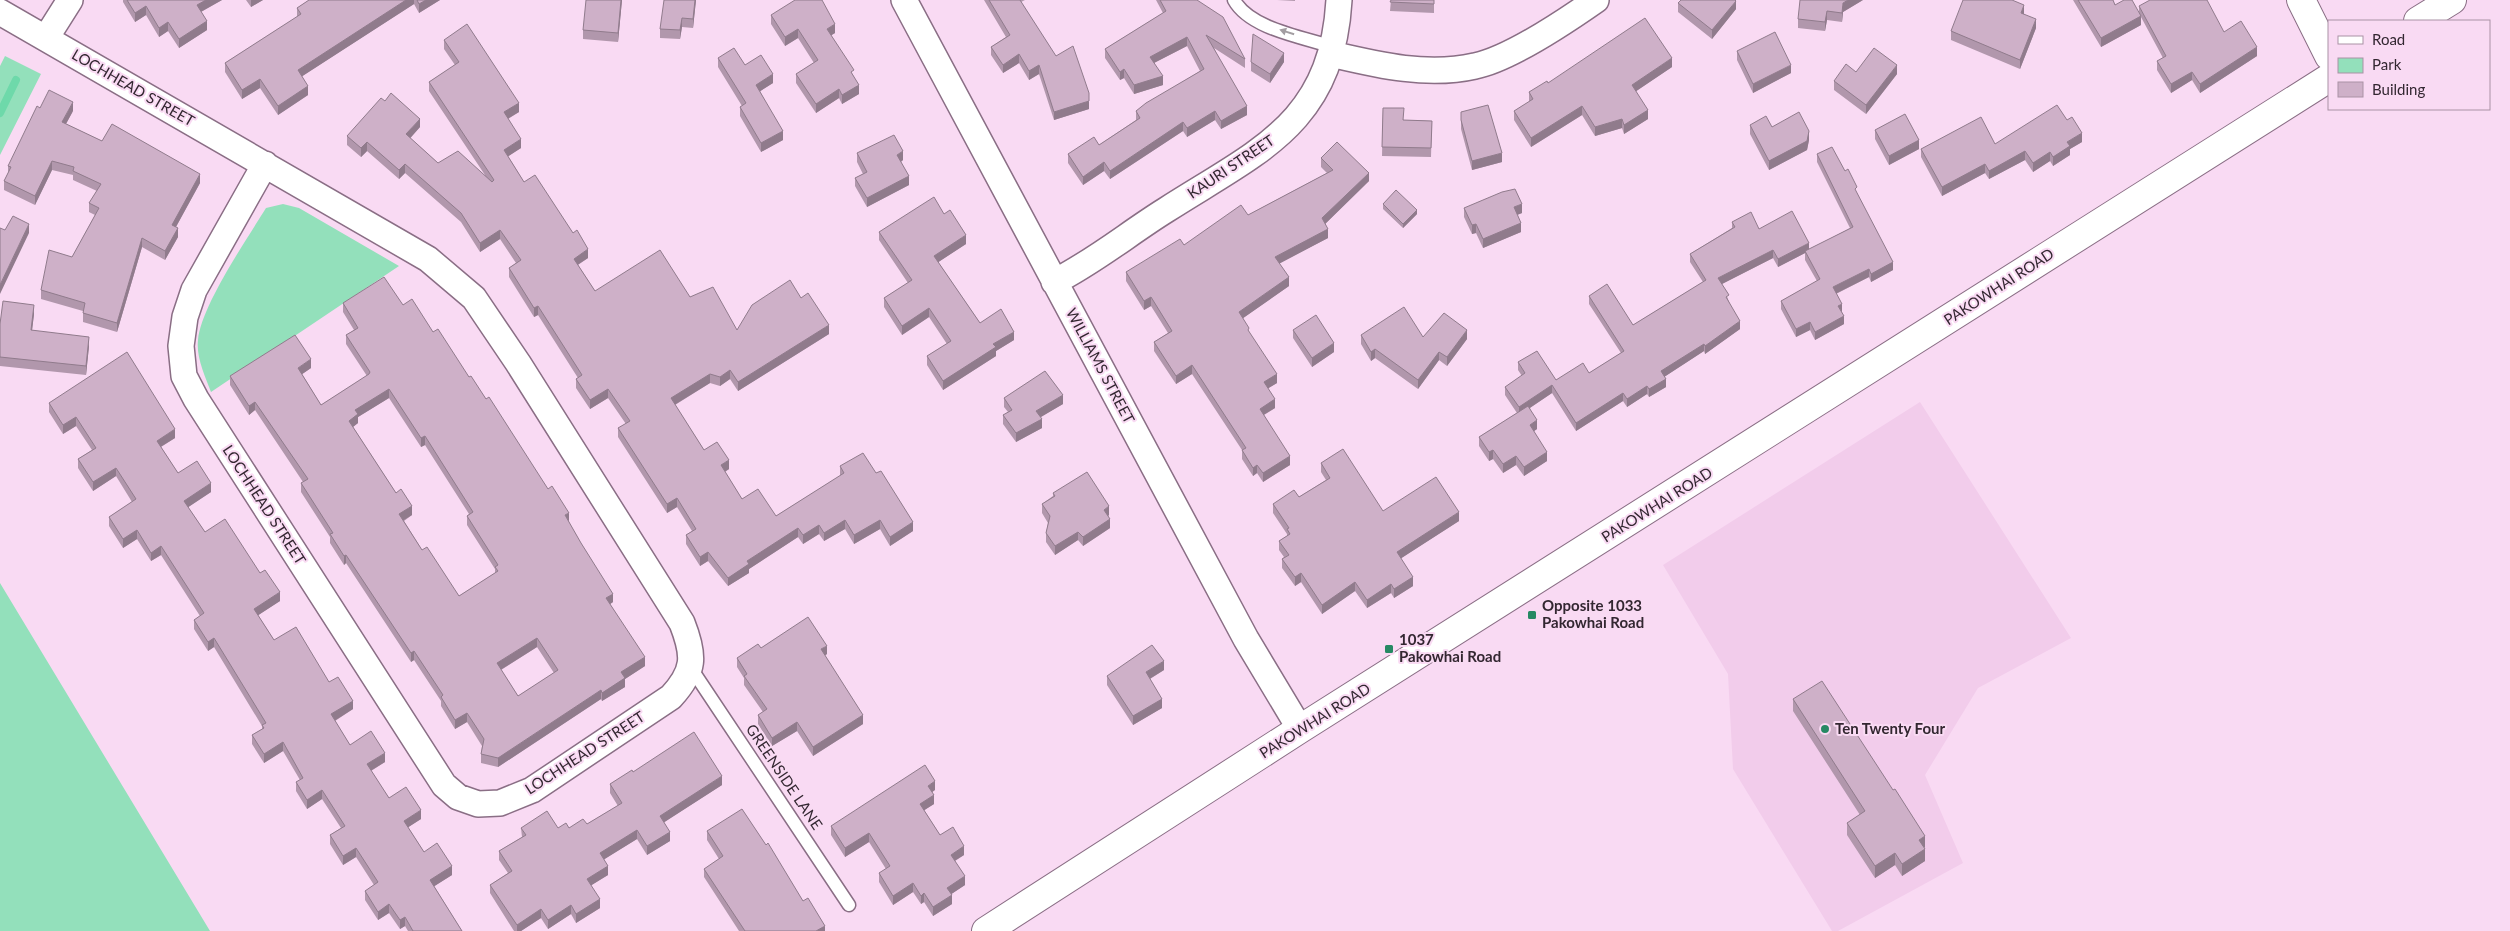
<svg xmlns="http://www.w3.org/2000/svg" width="2510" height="931" viewBox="0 0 2510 931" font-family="Lato,sans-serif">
  <rect width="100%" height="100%" fill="#f9daf3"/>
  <path fill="#f2cceb" d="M 1920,402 L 2071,638 L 1978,688 L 1925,775 L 1963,863 L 1838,931 L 1832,931 L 1733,769 L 1728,674 L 1663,565 Z"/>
  <path fill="#93e0bb" d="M 5,56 L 41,74 L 0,155 L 0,66 Z
    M 283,204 L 299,208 L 399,266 L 211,392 C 205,376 196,357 198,340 C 201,306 247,239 266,208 Z
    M 0,583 L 210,931 L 0,931 Z"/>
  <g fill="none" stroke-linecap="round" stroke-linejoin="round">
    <path stroke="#6ed9aa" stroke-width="8" d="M 0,113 L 16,80"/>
    <defs>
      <path id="service" d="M 1234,0 C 1250,29 1303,37 1333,47
        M 691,668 L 849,905"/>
      <path id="minor" d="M 904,0 L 1246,639 L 1300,729
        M 0,12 L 428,259 L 474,298 L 518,363 L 682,623 C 695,656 695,671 671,697 L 532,790 L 500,803 L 478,804 L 458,797 L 444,785 L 196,399 L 184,376 L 181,346 L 185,317 L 194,290 L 265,164
        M 46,38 L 70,0
        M 1331,54 C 1378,65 1427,77 1475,66 C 1510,59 1566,21 1596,0
        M 1054,282 C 1094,262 1129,233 1166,210 C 1258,151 1332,124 1339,0"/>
      <path id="secondary" d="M 2301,0 L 2329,56
        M 2418,21 L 2452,0
        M 986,931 L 1300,729 L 2329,78"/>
    </defs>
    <use href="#service" stroke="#8a6e85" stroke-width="15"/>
    <use href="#minor" stroke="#8a6e85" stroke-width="28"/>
    <use href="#secondary" stroke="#8a6e85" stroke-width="30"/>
    <use href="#service" stroke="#fff" stroke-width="12"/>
    <use href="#minor" stroke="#fff" stroke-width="25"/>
    <use href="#secondary" stroke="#fff" stroke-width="28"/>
  </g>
  <path fill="#b197ac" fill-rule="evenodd" d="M 123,0 L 222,0 L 201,12 L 207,30 L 179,48 L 168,31 L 159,37 L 146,15 L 135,22 L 123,2 Z
    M 246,0 L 263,0 L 251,7 Z
    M 309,0 L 440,0 L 419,13 L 414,4 L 302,76 L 308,95 L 278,115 L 260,88 L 242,99 L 225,72 L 225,63 L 297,17 L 297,8 Z
    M 622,0 L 618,42 L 583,39 L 583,30 Z
    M 696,0 L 693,28 L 682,27 L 680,39 L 660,38 L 660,29 Z
    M 984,0 L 1025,0 L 1021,2 L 1089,109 L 1054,120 L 1039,74 L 1029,80 L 1019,63 L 1003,73 L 991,55 L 991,47 L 1006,37 Z
    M 1156,0 L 1197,0 L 1245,59 L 1245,68 L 1214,48 L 1247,115 L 1221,129 L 1215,120 L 1187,137 L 1183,131 L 1110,179 L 1104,171 L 1083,185 L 1068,163 L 1068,154 L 1099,145 L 1136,120 L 1136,111 L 1200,71 L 1187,46 L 1154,63 L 1163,85 L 1134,94 L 1124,78 L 1120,80 L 1105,58 L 1105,49 L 1163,13 Z
    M 1277,0 L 1295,0 L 1295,1 Z
    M 1391,0 L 1434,0 L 1434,13 L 1390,11 Z
    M 1863,0 L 1843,12 L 1842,22 L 1827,20 L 1825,31 L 1798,28 L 1798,19 Z
    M 2073,0 L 2113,0 L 2115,5 L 2139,13 L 2139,6 L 2224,32 L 2257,56 L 2200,93 L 2192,80 L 2171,93 L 2157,70 L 2157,61 L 2163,58 L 2141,17 L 2141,25 L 2101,47 Z
    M 1678,3 L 1736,9 L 1712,39 L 1678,12 Z
    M 2024,14 L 2036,28 L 2020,69 L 1951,40 L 1951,31 Z
    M 771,15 L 835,33 L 831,35 L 854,77 L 859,94 L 842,104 L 839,98 L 816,113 L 796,83 L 796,74 L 814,63 L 798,38 L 785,46 L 771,24 Z
    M 444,40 L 519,112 L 508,119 L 521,148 L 508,156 L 524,182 L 588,258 L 578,265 L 595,291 L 690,297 L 737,330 L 801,298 L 829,334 L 738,391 L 730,379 L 720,386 L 710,383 L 675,405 L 704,450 L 729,469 L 725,472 L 742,499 L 776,516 L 840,476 L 840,466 L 913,531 L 890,546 L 880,529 L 854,544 L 845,529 L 824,541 L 819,534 L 803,544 L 798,537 L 749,569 L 749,573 L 728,586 L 708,561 L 700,566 L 686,544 L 686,535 L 692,531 L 677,507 L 667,513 L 618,437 L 618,428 L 626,424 L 608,398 L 590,409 L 576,388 L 576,379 L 578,378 L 538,315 L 534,317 L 509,277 L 509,268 L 516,263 L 500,239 L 480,252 L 461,222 L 405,173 L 399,179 L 367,151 L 361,157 L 347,145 L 347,136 L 420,127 L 410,138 L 438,163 L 485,175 L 429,91 L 429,82 L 455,65 L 444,49 Z
    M 1737,51 L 1791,73 L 1753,93 L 1737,60 Z
    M 718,58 L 745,65 L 773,83 L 760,91 L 783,140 L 761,152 L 740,116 L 740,107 L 742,106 L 718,67 Z
    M 1251,62 L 1284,62 L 1270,83 L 1251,71 Z
    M 1672,67 L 1636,91 L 1648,119 L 1624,134 L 1622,128 L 1595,136 L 1582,115 L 1531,147 L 1514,120 L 1514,111 L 1529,102 L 1529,92 L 1548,83 Z
    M 1856,72 L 1897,74 L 1866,114 L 1834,90 L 1834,81 Z
    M 1383,108 L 1404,120 L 1432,121 L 1431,157 L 1382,156 Z
    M 73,111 L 66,124 L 102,141 L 200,183 L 176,227 L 178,237 L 165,260 L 142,247 L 117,332 L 83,322 L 83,311 L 41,299 L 41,290 L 72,257 L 95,215 L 89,212 L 89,203 L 97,191 L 73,180 L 73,175 L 52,170 L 35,205 L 4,190 L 4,181 L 8,173 L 8,166 Z
    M 1461,112 L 1502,162 L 1472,170 L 1461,129 Z
    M 1750,125 L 1772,127 L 1809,140 L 1807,150 L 1769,170 L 1750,134 Z
    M 1875,130 L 1919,149 L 1889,165 L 1875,139 Z
    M 2082,142 L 2070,149 L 2070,155 L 2053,166 L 2050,161 L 2033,172 L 2025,160 L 1989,179 L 1985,173 L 1942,196 L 1921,157 L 1921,149 L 1995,144 Z
    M 857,153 L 903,160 L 901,162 L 909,185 L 867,207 L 855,186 L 855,178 L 863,174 L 857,162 Z
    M 1817,154 L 1857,193 L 1893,270 L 1871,282 L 1869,277 L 1836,294 L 1842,312 L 1844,324 L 1815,340 L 1810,330 L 1796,337 L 1781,309 L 1781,301 L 1817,281 L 1805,260 L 1805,253 L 1778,267 L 1773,258 L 1722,284 L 1740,329 L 1705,354 L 1704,351 L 1664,377 L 1666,387 L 1649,397 L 1647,394 L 1627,407 L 1623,401 L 1576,431 L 1552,393 L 1530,408 L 1537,429 L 1534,431 L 1547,461 L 1524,476 L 1516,465 L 1503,473 L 1493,459 L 1489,461 L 1479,446 L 1479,437 L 1517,413 L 1505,395 L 1505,387 L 1522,376 L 1518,370 L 1518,362 L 1556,380 L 1589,373 L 1621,353 L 1589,304 L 1589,296 L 1633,325 L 1703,282 L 1690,262 L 1690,254 L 1732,228 L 1732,222 L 1759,229 L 1809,250 L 1850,228 L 1817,162 Z
    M 1321,158 L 1369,181 L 1325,224 L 1328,238 L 1279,263 L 1289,286 L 1243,318 L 1249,333 L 1277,383 L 1268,388 L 1275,408 L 1264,415 L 1290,465 L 1263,482 L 1257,473 L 1253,476 L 1242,459 L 1242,450 L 1192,374 L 1176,384 L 1154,351 L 1154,342 L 1168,333 L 1151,306 L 1144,310 L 1126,281 L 1126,272 L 1248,215 L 1327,173 L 1321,167 Z
    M 1383,204 L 1417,214 L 1403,228 L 1383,209 Z
    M 1464,208 L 1522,213 L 1517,215 L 1521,232 L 1483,248 L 1476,233 L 1472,234 L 1464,217 Z
    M 944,214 L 966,244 L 938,262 L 980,323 L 1014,340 L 996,351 L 996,356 L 943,390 L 927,365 L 927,356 L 947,344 L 929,317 L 902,335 L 884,307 L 884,298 L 908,283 L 879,240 L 879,232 Z
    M 343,303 L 403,305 L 433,332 L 486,399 L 569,522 L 613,602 L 610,604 L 645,666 L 625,679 L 625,687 L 602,701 L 601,699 L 498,767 L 481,763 L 481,754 L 482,746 L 467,722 L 455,729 L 441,706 L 441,701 L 414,660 L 411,662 L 346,563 L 344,565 L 330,543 L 330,537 L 301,492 L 301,483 L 303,482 L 255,410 L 249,415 L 230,385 L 230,376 L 311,368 L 302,374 L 321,405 L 367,376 L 346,344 L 346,335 L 354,330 L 343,312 ZM 389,398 L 421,447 L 425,445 L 469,514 L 467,516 L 467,525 L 495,569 L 495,573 L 459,596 L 422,550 L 404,521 L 412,515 L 396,493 L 353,427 L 358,423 L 358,417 ZM 537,647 L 554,673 L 518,696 L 501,670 Z
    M 34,314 L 32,330 L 89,346 L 86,375 L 0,366 L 0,324 Z
    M 1293,330 L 1334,352 L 1312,367 L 1293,338 Z
    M 1361,335 L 1423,337 L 1467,339 L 1447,366 L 1439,360 L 1418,389 L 1375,358 L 1371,361 L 1361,344 Z
    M 1004,398 L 1063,404 L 1040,417 L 1042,428 L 1016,442 L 1003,424 L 1003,415 L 1008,412 L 1004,407 Z
    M 49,403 L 175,438 L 161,447 L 178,473 L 211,492 L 188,507 L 205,532 L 260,573 L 280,601 L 258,615 L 274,640 L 329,682 L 353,709 L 335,721 L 350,745 L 385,762 L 371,771 L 389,798 L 421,819 L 408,827 L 424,852 L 452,875 L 434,886 L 462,931 L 408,931 L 405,926 L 400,929 L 389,913 L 378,920 L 365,900 L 365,891 L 374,885 L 356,857 L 343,865 L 330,844 L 330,835 L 341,828 L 322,799 L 307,809 L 296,791 L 296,782 L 300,780 L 283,751 L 264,763 L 252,744 L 252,735 L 262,729 L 262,726 L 214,647 L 208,651 L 194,629 L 194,620 L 200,616 L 161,555 L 151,561 L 137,539 L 123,548 L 109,526 L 109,517 L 132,502 L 116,476 L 93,491 L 78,468 L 78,459 L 92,450 L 76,426 L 63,434 L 49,412 Z
    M 1321,463 L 1383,511 L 1459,521 L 1401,558 L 1413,586 L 1394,598 L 1391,593 L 1367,608 L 1355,591 L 1322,614 L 1301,582 L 1295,586 L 1282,568 L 1282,559 L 1284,557 L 1279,550 L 1279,541 L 1287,536 L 1287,534 L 1273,513 L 1273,504 L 1299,497 L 1326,480 L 1321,472 Z
    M 1053,493 L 1109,515 L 1108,516 L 1110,528 L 1083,546 L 1078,540 L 1055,555 L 1046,542 L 1046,533 L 1048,523 L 1042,513 L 1042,504 L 1053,496 Z
    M 761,648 L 827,654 L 825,655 L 863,724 L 813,756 L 797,731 L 772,746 L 758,724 L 758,715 L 763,712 L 744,685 L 744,678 L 737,667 L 737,658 Z
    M 1164,670 L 1150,679 L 1162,708 L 1133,725 L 1107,685 L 1107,676 Z
    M 1793,699 L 1925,847 L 1924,848 L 1925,861 L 1902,876 L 1895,865 L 1875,878 L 1847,835 L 1847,823 L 1860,815 L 1793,711 Z
    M 633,772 L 722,785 L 664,822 L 670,841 L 647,855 L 637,839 L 604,859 L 608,875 L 591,885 L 600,908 L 576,923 L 571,914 L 548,929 L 541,918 L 521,931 L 514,931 L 490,893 L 490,885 L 508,873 L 499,860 L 499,851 L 522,837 L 521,828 L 569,828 L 587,824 L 618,806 L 610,793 L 610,784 Z
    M 935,790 L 932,792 L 934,804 L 924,810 L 940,835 L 964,855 L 955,861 L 965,885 L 951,894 L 952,904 L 933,916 L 924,902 L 921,904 L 913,892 L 893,905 L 879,882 L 879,873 L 886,869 L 869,842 L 845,857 L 831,835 L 831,826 Z
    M 707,831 L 766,845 L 803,901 L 825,931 L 739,931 L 704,877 L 704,869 L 719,859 L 707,840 Z"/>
  <path fill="#907b8c" d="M 206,0 L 222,0 L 197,14 L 197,5 Z
    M 251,0 L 263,0 L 251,7 Z
    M 406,0 L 414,0 L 414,4 L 298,79 L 298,70 Z
    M 426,0 L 440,0 L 419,13 L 419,4 Z
    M 621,0 L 622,0 L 618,42 L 618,33 Z
    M 695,0 L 696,0 L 693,28 L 693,19 Z
    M 1848,0 L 1863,0 L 1843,12 L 1842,22 L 1842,13 L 1843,3 Z
    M 1736,1 L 1736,9 L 1712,39 L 1712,30 Z
    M 2024,5 L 2024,14 L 2021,22 L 2021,13 Z
    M 146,6 L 146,15 L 135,22 L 135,13 Z
    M 1827,11 L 1827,20 L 1825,31 L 1825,22 Z
    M 2141,16 L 2141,25 L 2101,47 L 2101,38 Z
    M 682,18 L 682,27 L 680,39 L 680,30 Z
    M 2036,19 L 2036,28 L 2020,69 L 2020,60 Z
    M 207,21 L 207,30 L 179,48 L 179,39 Z
    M 168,22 L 168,31 L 159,37 L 159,28 Z
    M 835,24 L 835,33 L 827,38 L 827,29 Z
    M 798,29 L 798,38 L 785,46 L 785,37 Z
    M 1187,37 L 1187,46 L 1150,65 L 1150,57 Z
    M 2257,47 L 2257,56 L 2200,93 L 2200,84 Z
    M 1284,53 L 1284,62 L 1270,83 L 1270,74 Z
    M 1019,54 L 1019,63 L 1003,73 L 1003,65 Z
    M 1672,58 L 1672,67 L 1632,94 L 1632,85 Z
    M 1039,65 L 1039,74 L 1029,80 L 1029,71 Z
    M 1791,65 L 1791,73 L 1753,93 L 1753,84 Z
    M 1897,65 L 1897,74 L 1866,114 L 1866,105 Z
    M 1124,69 L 1124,78 L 1120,80 L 1120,72 Z
    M 2192,72 L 2192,80 L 2171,93 L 2171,84 Z
    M 773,74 L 773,83 L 756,94 L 756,85 Z
    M 1163,76 L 1163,85 L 1134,94 L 1134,85 Z
    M 260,79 L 260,88 L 242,99 L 242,90 Z
    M 859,85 L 859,94 L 842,104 L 842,95 Z
    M 308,86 L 308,95 L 278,115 L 278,106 Z
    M 839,89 L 839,98 L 816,113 L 816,104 Z
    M 1089,101 L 1089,109 L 1054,120 L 1054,112 Z
    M 73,102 L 73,111 L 62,131 L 62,122 Z
    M 519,103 L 519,112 L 504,121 L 504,112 Z
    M 1247,106 L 1247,115 L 1221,129 L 1221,121 Z
    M 1582,106 L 1582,115 L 1531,147 L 1531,138 Z
    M 1648,110 L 1648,119 L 1624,134 L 1624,125 Z
    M 1215,111 L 1215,120 L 1187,137 L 1187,128 Z
    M 420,119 L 420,127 L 406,143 L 406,134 Z
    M 1622,119 L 1622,128 L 1595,136 L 1595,127 Z
    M 1183,122 L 1183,131 L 1110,179 L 1110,171 Z
    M 783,131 L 783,140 L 761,152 L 761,143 Z
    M 1809,131 L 1809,140 L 1807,150 L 1769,170 L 1769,161 Z
    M 2082,133 L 2082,142 L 2070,149 L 2070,155 L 2053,166 L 2053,157 L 2067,142 Z
    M 521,139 L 521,148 L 504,159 L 504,150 Z
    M 1919,140 L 1919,149 L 1889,165 L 1889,156 Z
    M 367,142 L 367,151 L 361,157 L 361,148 Z
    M 903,151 L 903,160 L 897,164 L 897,155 Z
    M 2025,151 L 2025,160 L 1989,179 L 1989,171 Z
    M 2050,152 L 2050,161 L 2033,172 L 2033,163 Z
    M 1502,153 L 1502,162 L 1472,170 L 1472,161 Z
    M 52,161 L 52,170 L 35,205 L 35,196 Z
    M 1104,162 L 1104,171 L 1083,185 L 1083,177 Z
    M 405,164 L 405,173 L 399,179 L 399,170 Z
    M 1985,164 L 1985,173 L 1942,196 L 1942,187 Z
    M 1369,173 L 1369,181 L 1322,227 L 1322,218 Z
    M 200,174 L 200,183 L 172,234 L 172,225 Z
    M 909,176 L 909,185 L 867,207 L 867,198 Z
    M 1522,204 L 1522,213 L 1514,216 L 1514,207 Z
    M 1417,210 L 1417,214 L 1403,228 L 1403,224 Z
    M 1521,223 L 1521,232 L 1483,248 L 1483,239 Z
    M 29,224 L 29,233 L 0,294 L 0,285 Z
    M 1476,224 L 1476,233 L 1472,234 L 1472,225 Z
    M 178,228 L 178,237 L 165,260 L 165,251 Z
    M 1328,229 L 1328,238 L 1275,266 L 1275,257 Z
    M 500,230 L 500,239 L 480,252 L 480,243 Z
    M 966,235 L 966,244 L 934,265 L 934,256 Z
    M 142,238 L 142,247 L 117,332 L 117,323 Z
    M 1809,243 L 1809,251 L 1778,267 L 1778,259 Z
    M 588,249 L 588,258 L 574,267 L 574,259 Z
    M 1773,250 L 1773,258 L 1718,286 L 1718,278 Z
    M 1893,262 L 1893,270 L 1871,282 L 1871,274 Z
    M 1869,269 L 1869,277 L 1833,295 L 1833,287 Z
    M 1289,277 L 1289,286 L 1239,321 L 1239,312 Z
    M 1151,297 L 1151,306 L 1144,310 L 1144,301 Z
    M 1842,304 L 1842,312 L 1838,306 Z
    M 34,305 L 34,314 L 31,339 L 31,330 Z
    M 538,306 L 538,315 L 534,317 L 534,308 Z
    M 929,308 L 929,317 L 902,335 L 902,326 Z
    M 1844,316 L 1844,324 L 1815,340 L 1815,332 Z
    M 1740,321 L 1740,329 L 1705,354 L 1705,346 Z
    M 1810,322 L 1810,330 L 1796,337 L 1796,329 Z
    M 829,325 L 829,334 L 738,391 L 738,382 Z
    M 1467,330 L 1467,339 L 1447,366 L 1447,357 Z
    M 1014,332 L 1014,340 L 996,351 L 996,356 L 943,390 L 943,381 L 993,344 Z
    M 89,337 L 89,346 L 86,375 L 86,366 Z
    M 1334,343 L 1334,352 L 1312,367 L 1312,358 Z
    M 1704,344 L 1704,351 L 1661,379 L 1661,371 Z
    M 1375,349 L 1375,358 L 1371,361 L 1371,352 Z
    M 1439,352 L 1439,360 L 1418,389 L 1418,380 Z
    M 311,359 L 311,368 L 298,377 L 298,368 Z
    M 1192,365 L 1192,374 L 1176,384 L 1176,376 Z
    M 730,370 L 730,379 L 720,386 L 720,377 Z
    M 710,374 L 710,383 L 671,407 L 671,398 Z
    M 1277,374 L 1277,383 L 1264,391 L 1264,382 Z
    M 1666,379 L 1666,387 L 1649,397 L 1649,389 Z
    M 1552,385 L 1552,393 L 1519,415 L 1519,407 Z
    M 1647,386 L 1647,394 L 1627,407 L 1627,399 Z
    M 389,389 L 389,398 L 358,417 L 358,423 L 349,430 L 349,421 L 355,410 Z
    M 608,389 L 608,398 L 590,409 L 590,400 Z
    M 1623,393 L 1623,401 L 1576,431 L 1576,423 Z
    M 1063,395 L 1063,404 L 1036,420 L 1036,411 Z
    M 1275,399 L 1275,408 L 1260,417 L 1260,409 Z
    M 255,402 L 255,410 L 249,415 L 249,406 Z
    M 76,417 L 76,426 L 63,434 L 63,425 Z
    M 1042,419 L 1042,428 L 1016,442 L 1016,433 Z
    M 1537,420 L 1537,429 L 1530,434 L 1530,425 Z
    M 175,429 L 175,438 L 157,449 L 157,441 Z
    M 425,436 L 425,445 L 421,447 L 421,438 Z
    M 1493,450 L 1493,459 L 1489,461 L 1489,452 Z
    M 1547,452 L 1547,461 L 1524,476 L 1524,467 Z
    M 1290,456 L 1290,465 L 1263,482 L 1263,473 Z
    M 1516,456 L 1516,465 L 1503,473 L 1503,464 Z
    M 729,460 L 729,469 L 721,474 L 721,465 Z
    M 1257,465 L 1257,473 L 1253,476 L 1253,468 Z
    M 116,468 L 116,476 L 93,491 L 93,482 Z
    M 211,483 L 211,492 L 184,510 L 184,501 Z
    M 677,498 L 677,507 L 667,513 L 667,504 Z
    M 412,506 L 412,515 L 399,523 L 399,514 Z
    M 1109,506 L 1109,515 L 1104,519 L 1104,510 Z
    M 1459,512 L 1459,521 L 1397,561 L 1397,552 Z
    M 569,513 L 569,522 L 565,515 Z
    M 1110,519 L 1110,528 L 1083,546 L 1083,537 Z
    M 845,520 L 845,529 L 824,541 L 824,533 Z
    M 880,520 L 880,529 L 854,544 L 854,535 Z
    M 913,522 L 913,531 L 890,546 L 890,537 Z
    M 819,525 L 819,534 L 803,544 L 803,535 Z
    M 798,528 L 798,537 L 749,569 L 749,573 L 728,586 L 728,578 L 747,561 Z
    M 137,530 L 137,539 L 123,548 L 123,539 Z
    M 1078,532 L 1078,540 L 1055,555 L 1055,546 Z
    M 161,546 L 161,555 L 151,561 L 151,553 Z
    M 708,552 L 708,561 L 700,566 L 700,557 Z
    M 346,555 L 346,563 L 344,565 L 344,556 Z
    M 1301,573 L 1301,582 L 1295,586 L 1295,577 Z
    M 1413,577 L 1413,586 L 1394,598 L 1394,589 Z
    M 1355,582 L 1355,591 L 1322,614 L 1322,605 Z
    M 1391,584 L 1391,593 L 1367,608 L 1367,600 Z
    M 280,592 L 280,601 L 254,618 L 254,609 Z
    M 613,594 L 613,602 L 606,607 L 606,598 Z
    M 214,638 L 214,647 L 208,651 L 208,642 Z
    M 537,638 L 537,647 L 497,672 L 497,663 Z
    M 827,646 L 827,654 L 821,658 L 821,649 Z
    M 414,651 L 414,660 L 411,662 L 411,653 Z
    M 645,657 L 645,666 L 625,679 L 625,687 L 602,701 L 602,693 L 621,672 Z
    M 1164,661 L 1164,670 L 1146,681 L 1146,672 Z
    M 601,690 L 601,699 L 498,767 L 498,758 Z
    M 1162,699 L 1162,708 L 1133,725 L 1133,716 Z
    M 353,701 L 353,709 L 331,723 L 331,714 Z
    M 467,713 L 467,722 L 455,729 L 455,720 Z
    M 863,715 L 863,724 L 813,756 L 813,747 Z
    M 797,722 L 797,731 L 772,746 L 772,738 Z
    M 283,742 L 283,751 L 264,763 L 264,754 Z
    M 385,753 L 385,762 L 367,773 L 367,764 Z
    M 722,776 L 722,785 L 660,825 L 660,816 Z
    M 935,781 L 935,790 L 928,795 L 928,786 Z
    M 322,790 L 322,799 L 307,809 L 307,800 Z
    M 934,795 L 934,804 L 920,813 L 920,804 Z
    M 421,810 L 421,819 L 404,830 L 404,821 Z
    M 637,830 L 637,839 L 600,862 L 600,853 Z
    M 670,832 L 670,841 L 647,855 L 647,846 Z
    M 869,833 L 869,842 L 845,857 L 845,848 Z
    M 1925,836 L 1925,847 L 1919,852 L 1919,840 Z
    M 964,846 L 964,855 L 951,863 L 951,855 Z
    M 356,848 L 356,857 L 343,865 L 343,856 Z
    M 1925,849 L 1925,861 L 1902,876 L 1902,864 Z
    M 1895,853 L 1895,865 L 1875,878 L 1875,866 Z
    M 452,866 L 452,875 L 430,889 L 430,880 Z
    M 608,866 L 608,875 L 587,888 L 587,879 Z
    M 965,876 L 965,885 L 947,897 L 947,888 Z
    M 913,883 L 913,892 L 893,905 L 893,896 Z
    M 924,893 L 924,902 L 921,904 L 921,896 Z
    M 952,895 L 952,904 L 933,916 L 933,907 Z
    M 600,899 L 600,908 L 576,923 L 576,914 Z
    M 389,904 L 389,913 L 378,920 L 378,912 Z
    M 571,905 L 571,914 L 548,929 L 548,920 Z
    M 541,909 L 541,918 L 521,931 L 517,931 L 517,925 Z
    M 405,917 L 405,926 L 400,929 L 400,920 Z
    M 825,926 L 825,931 L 816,931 Z"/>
  <path fill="#ceb0c8" stroke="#907b8c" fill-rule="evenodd" d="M 127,0 L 206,0 L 197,5 L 207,21 L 179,39 L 168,22 L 159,28 L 146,6 L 135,13 Z
    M 309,0 L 406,0 L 298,70 L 308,86 L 278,106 L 260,79 L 242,90 L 225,63 L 301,14 L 297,8 Z
    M 417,0 L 426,0 L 419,4 Z
    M 586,0 L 621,0 L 618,33 L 583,30 Z
    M 664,0 L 695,0 L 693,19 L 682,18 L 680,30 L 660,29 Z
    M 795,0 L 822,0 L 835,24 L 827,29 L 854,70 L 851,72 L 859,85 L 842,95 L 839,89 L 816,104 L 796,74 L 818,60 L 798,29 L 785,37 L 771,15 Z
    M 989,0 L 1020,0 L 1056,56 L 1073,46 L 1089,93 L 1089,101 L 1054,112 L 1039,65 L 1029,71 L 1019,54 L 1003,65 L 991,47 L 1010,35 Z
    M 1160,0 L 1197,0 L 1223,17 L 1245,59 L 1206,35 L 1247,106 L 1221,121 L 1215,111 L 1187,128 L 1183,122 L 1110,171 L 1104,162 L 1083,177 L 1068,154 L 1094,137 L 1099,145 L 1140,118 L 1136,111 L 1146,103 L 1204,69 L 1187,37 L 1150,57 L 1163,76 L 1134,85 L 1124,69 L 1120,72 L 1105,49 L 1166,11 Z
    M 1391,0 L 1434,0 L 1434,4 L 1390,2 Z
    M 1681,0 L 1735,0 L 1736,1 L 1712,30 L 1678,3 Z
    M 1800,0 L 1848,0 L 1843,3 L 1842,13 L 1827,11 L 1825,22 L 1798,19 Z
    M 1963,0 L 2012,0 L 2024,5 L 2021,13 L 2036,19 L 2020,60 L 1951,31 Z
    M 2078,0 L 2113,0 L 2115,5 L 2124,0 L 2132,0 L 2141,16 L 2101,38 Z
    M 2150,0 L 2207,0 L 2224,32 L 2241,21 L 2257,47 L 2200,84 L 2192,72 L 2171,84 L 2157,61 L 2166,56 L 2139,6 Z
    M 1645,18 L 1672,58 L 1632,85 L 1648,110 L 1624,125 L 1622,119 L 1595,127 L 1582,106 L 1531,138 L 1514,111 L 1533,99 L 1529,92 L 1547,81 L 1548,83 Z
    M 467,24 L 519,103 L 504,112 L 521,139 L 504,150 L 524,182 L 535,175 L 573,233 L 577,230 L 588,249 L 574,259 L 595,291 L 660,250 L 690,297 L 713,287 L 737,330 L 752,305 L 790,280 L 801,298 L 808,293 L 829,325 L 738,382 L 730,370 L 720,377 L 710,374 L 671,398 L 704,450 L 717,442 L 729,460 L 721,465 L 742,499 L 758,489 L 776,516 L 844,473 L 840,466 L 863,453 L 876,473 L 881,471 L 913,522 L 890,537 L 880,520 L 854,535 L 845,520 L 824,533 L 819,525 L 803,535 L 798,528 L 747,561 L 749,564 L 728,578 L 708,552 L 700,557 L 686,535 L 696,529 L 677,498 L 667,504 L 618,428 L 630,421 L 608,389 L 590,400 L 576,379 L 582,375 L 538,306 L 534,308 L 509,268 L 521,260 L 500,230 L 480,243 L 461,213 L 405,164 L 399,170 L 367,142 L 361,148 L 347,136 L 381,98 L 385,101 L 391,93 L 420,119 L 406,134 L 438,163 L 458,151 L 492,182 L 494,180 L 429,82 L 459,62 L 444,40 Z
    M 1775,32 L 1791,65 L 1753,84 L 1737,51 Z
    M 1253,34 L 1284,53 L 1270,74 L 1251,62 Z
    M 734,48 L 745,65 L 761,55 L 773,74 L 756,85 L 783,131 L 761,143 L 740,107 L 746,103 L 718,58 Z
    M 1874,48 L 1897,65 L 1866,105 L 1834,81 L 1846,64 L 1856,72 Z
    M 49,90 L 73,102 L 62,122 L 102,141 L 112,124 L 200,174 L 172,225 L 178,228 L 165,251 L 142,238 L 117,323 L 83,313 L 85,303 L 41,290 L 49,250 L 72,257 L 99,208 L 89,203 L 101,184 L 73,171 L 74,167 L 52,161 L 35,196 L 4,181 L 11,167 L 8,166 L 37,106 L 40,108 Z
    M 1488,105 L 1502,153 L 1472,161 L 1461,120 L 1461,112 Z
    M 2057,105 L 2067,120 L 2072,117 L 2082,133 L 2067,142 L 2070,146 L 2053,157 L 2050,152 L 2033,163 L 2025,151 L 1989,171 L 1985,164 L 1942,187 L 1921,149 L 1981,117 L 1995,144 Z
    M 1383,108 L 1404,108 L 1403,120 L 1432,121 L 1431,148 L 1382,147 Z
    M 1799,112 L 1809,131 L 1807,141 L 1769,161 L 1750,125 L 1766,116 L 1772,127 Z
    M 1905,114 L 1919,140 L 1889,156 L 1875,130 Z
    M 894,135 L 903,151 L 897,155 L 909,176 L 867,198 L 855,178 L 867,172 L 857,153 Z
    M 1337,142 L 1369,173 L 1322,218 L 1328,229 L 1275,257 L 1289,277 L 1239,312 L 1249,328 L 1248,330 L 1277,374 L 1264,382 L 1275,399 L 1260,409 L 1290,456 L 1263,473 L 1257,465 L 1253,468 L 1242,450 L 1246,448 L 1192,365 L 1176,376 L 1154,342 L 1172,331 L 1151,297 L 1144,301 L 1126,272 L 1180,239 L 1184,245 L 1241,205 L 1248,215 L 1333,170 L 1321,158 Z
    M 1832,147 L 1845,171 L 1848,169 L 1857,187 L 1855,189 L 1893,262 L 1871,274 L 1869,269 L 1833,287 L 1842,304 L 1838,306 L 1844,316 L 1815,332 L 1810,322 L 1796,329 L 1781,301 L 1820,279 L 1805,251 L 1853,227 L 1817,154 Z
    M 1515,189 L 1522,204 L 1514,207 L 1521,223 L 1483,239 L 1476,224 L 1472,225 L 1464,208 L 1502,192 Z
    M 1396,190 L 1417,210 L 1403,224 L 1383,204 Z
    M 934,197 L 944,214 L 950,210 L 966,235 L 934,256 L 980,323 L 1001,309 L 1014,332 L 993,344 L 996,347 L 943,381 L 927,356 L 951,341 L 929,308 L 902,326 L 884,298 L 912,280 L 879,232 Z
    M 1792,211 L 1809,243 L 1778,259 L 1773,250 L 1718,278 L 1729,295 L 1726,297 L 1740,321 L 1705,346 L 1704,344 L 1661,371 L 1666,379 L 1649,389 L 1647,386 L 1627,399 L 1623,393 L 1576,423 L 1552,385 L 1519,407 L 1505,387 L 1525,373 L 1518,362 L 1537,351 L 1556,380 L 1583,363 L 1589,373 L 1624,351 L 1589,296 L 1607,284 L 1633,325 L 1706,280 L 1690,254 L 1735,227 L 1732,222 L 1751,212 L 1759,229 Z
    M 13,216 L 29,224 L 0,285 L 0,228 L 5,230 Z
    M 384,277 L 403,305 L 412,299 L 433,332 L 438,329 L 469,377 L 471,376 L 486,399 L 489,397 L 548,489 L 552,486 L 569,513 L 565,515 L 581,543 L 613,594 L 606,598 L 645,657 L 621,672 L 625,678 L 602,693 L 601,690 L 498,758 L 481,754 L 484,739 L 467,713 L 455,720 L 441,697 L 443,695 L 414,651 L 411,653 L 346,555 L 344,556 L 330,534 L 333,533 L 301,483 L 308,479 L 255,402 L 249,406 L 230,376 L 295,335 L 311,359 L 298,368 L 321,405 L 369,374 L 370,372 L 346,335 L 358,328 L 343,303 ZM 389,389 L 421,438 L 425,436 L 473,512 L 467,516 L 498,565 L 495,567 L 498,571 L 459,596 L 427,547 L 422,550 L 399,514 L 412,506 L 401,489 L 396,493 L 349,421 L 358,414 L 355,410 ZM 537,638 L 558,670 L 518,696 L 497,663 Z
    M 3,301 L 34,305 L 31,330 L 89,337 L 86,366 L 0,357 L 0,324 Z
    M 1404,307 L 1423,337 L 1444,313 L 1467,330 L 1447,357 L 1439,352 L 1418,380 L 1375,349 L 1371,352 L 1361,335 Z
    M 1316,315 L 1334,343 L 1312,358 L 1293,330 Z
    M 127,352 L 175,429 L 157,441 L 178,473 L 197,461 L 211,483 L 184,501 L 205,532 L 225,519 L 260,573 L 265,570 L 280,592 L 254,609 L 274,640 L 296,627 L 329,682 L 338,677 L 353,701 L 331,714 L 350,745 L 371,731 L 385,753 L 367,764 L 389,798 L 406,787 L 421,810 L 404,821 L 424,852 L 437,843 L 452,866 L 430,880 L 462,931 L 413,931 L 405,917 L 400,920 L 389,904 L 378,912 L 365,891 L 378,882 L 356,848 L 343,856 L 330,835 L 345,826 L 322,790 L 307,800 L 296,782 L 303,778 L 283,742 L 264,754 L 252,735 L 264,728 L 262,725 L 266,723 L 214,638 L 208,642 L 194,620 L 204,613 L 161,546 L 151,553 L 137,530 L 123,539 L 109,517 L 136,499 L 116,468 L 93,482 L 78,459 L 96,448 L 76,417 L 63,425 L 49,403 Z
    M 1045,371 L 1063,395 L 1036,411 L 1042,419 L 1016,433 L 1003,415 L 1012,410 L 1004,398 Z
    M 1528,406 L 1537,420 L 1530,425 L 1547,452 L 1524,467 L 1516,456 L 1503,464 L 1493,450 L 1489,452 L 1479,437 Z
    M 1343,449 L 1383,511 L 1436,477 L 1459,512 L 1397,552 L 1413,577 L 1394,589 L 1391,584 L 1367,600 L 1355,582 L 1322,605 L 1301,573 L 1295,577 L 1282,559 L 1289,555 L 1279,541 L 1290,534 L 1287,529 L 1289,528 L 1273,504 L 1294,490 L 1299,497 L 1330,478 L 1321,463 Z
    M 1087,472 L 1109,506 L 1104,510 L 1110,519 L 1083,537 L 1078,532 L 1055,546 L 1046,533 L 1050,516 L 1042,504 L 1055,496 L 1053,493 Z
    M 808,617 L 827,646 L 821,649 L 863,715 L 813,747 L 797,722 L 772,738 L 758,715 L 767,709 L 744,676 L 747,674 L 737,658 L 758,644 L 761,648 Z
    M 1152,645 L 1164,661 L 1146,672 L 1162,699 L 1133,716 L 1107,676 Z
    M 1822,681 L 1893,790 L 1895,789 L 1925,836 L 1919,840 L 1925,849 L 1902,864 L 1895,853 L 1875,866 L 1847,823 L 1865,811 L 1793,699 Z
    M 694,732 L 722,776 L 660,816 L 670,832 L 647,846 L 637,830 L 600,853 L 608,866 L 587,879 L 600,899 L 576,914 L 571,905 L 548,920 L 541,909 L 517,925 L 490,885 L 512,871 L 499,851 L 526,835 L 521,828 L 547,811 L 558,828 L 566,823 L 569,828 L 583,819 L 587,824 L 622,803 L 610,784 L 632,770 L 633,772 Z
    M 925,765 L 935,781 L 928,786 L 934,795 L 920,804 L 940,835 L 953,827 L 964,846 L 951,855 L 965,876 L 947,888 L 952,895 L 933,907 L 924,893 L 921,896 L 913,883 L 893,896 L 879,873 L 890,866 L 869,833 L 845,848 L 831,826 Z
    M 742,809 L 766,845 L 768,843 L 803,901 L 808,898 L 825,926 L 816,931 L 745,931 L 704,869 L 723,856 L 707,831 Z"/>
  <defs><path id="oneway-solid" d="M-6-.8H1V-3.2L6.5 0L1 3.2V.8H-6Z" transform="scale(1.25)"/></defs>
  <use fill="#a39ea2" href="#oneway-solid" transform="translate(1287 32) rotate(-162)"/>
  <g fill="#268963" stroke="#f9daf3" stroke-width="2">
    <rect x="1527" y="610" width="10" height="10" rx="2.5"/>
    <rect x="1384" y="644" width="10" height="10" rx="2.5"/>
    <circle cx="1825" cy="729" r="5"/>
  </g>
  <g text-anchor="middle" stroke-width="4" stroke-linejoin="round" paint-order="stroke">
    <g font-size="15" fill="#332731" stroke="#f9daf3">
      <text transform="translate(133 88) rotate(30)" y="5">LOCHHEAD STREET</text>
      <text transform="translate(1231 167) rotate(-34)" y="5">KAURI STREET</text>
      <text transform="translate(1999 287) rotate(-33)" y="5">PAKOWHAI ROAD</text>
      <text transform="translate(1100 366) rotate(62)" y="5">WILLIAMS STREET</text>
      <text transform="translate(264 505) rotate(57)" y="5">LOCHHEAD STREET</text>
      <text transform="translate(1657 505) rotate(-32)" y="5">PAKOWHAI ROAD</text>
      <text transform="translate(1315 721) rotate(-32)" y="5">PAKOWHAI ROAD</text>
      <text transform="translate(585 753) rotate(-33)" y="5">LOCHHEAD STREET</text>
      <text transform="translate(784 777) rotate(56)" y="5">GREENSIDE LANE</text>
    </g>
    <g font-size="15" font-weight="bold" fill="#332731" stroke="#f9daf3" text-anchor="start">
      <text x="1542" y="611">Opposite 1033<tspan x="1542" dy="17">Pakowhai Road</tspan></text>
      <text x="1399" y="645">1037<tspan x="1399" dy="17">Pakowhai Road</tspan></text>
      <text x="1835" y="734">Ten Twenty Four</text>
    </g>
  </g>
  <rect x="2328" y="20" width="162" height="90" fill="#f9daf3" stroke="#aa92a5"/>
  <rect x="2338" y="36" width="25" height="8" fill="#ffffff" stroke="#aa92a5"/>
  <text x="2372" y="45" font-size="15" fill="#332731">Road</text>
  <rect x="2338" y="58" width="25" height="15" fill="#93e0bb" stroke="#aa92a5"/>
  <text x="2372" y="70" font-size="15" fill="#332731">Park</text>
  <rect x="2338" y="82" width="25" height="15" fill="#ceb0c8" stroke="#aa92a5"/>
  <text x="2372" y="95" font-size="15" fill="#332731">Building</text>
</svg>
